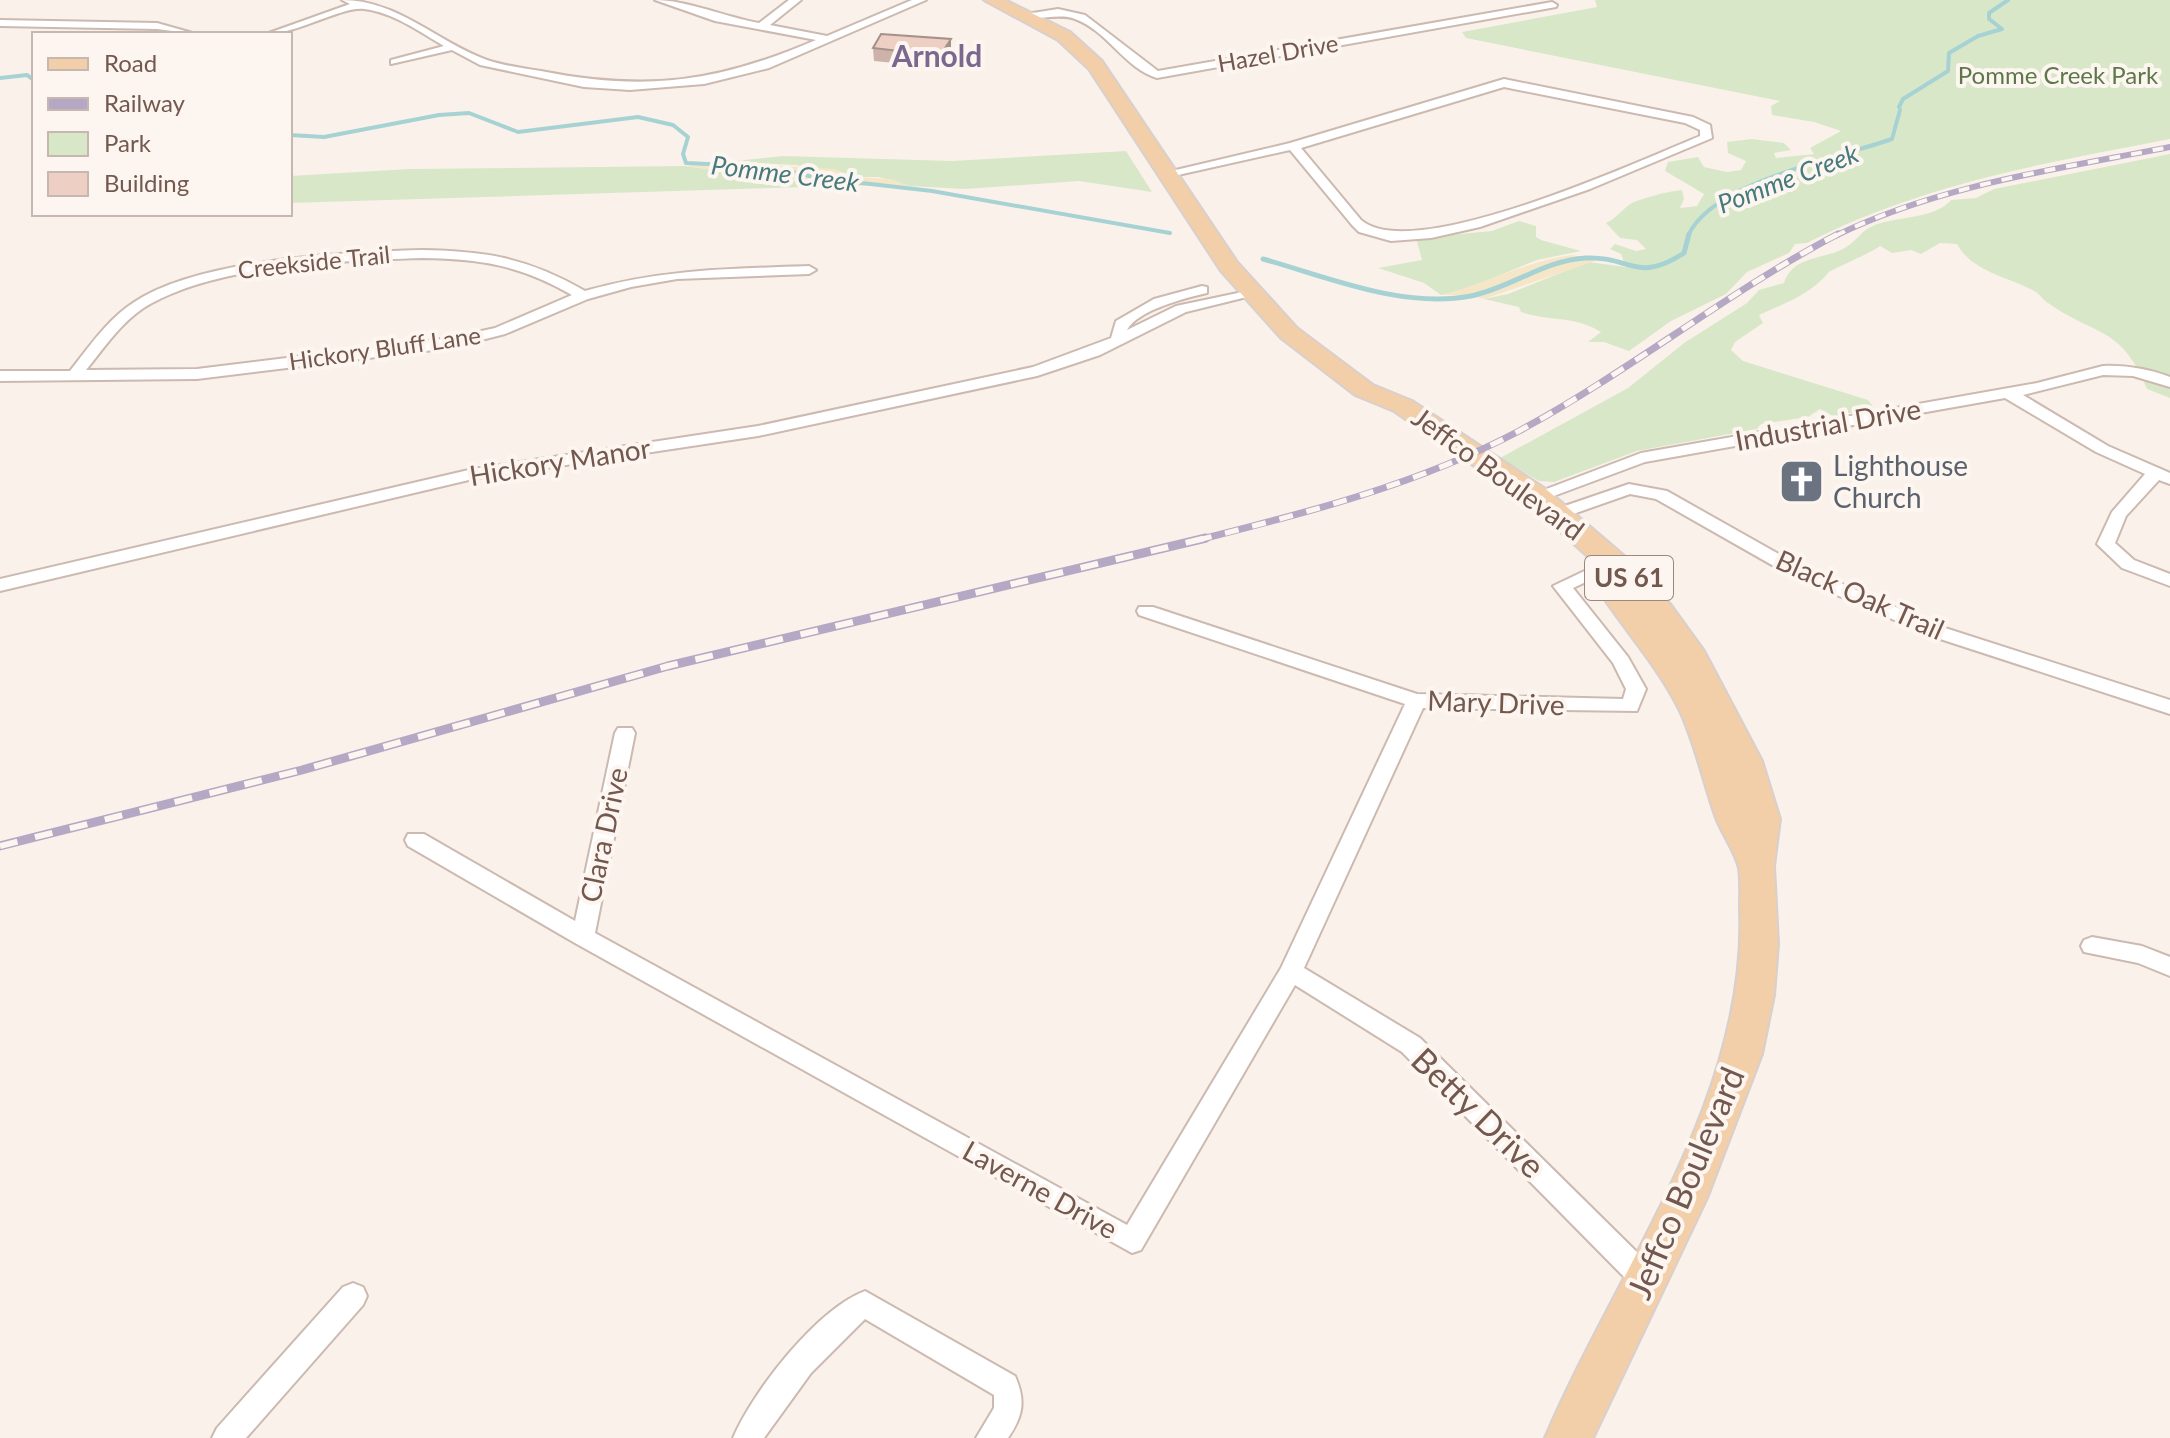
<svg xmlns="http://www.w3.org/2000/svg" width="2170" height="1438" viewBox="0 0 2170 1438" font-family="Lato,sans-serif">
  <rect width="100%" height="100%" fill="#faf2ea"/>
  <path fill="#d9e7c9" d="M 1595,0 L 2170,0 L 2170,139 C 2046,163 1921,184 1807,243 L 1795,244 L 1789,253 L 1747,272 L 1726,294 L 1671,321 L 1629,351 L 1604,342 L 1588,342 L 1601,332 C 1573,315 1551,322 1521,312 L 1519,307 L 1484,299 L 1508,294 L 1588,262 L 1626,267 L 1621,254 L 1610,249 L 1615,244 L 1636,251 L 1646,249 L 1637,240 L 1620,238 L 1606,223 C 1617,218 1623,208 1632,203 C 1643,198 1669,191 1682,190 L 1684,199 L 1680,208 L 1697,206 L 1704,194 L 1665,171 L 1668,162 L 1698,157 L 1704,167 L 1727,172 L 1741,170 L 1746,161 L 1728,153 L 1727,142 L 1752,139 L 1784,143 L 1791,150 L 1774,153 L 1776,158 L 1814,154 L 1810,148 L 1841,131 L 1814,122 L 1772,115 L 1771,106 L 1780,101 L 1466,38 L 1462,32 L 1597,7 Z
    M 1126,151 L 1152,192 L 1079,181 L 965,189 L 909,186 L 879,177 L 854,177 L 796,165 L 725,162 L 783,156 L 952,161 Z
    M 2170,154 L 2170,398 L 2147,389 C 2121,325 2096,337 2048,303 C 2043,300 2040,294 2034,291 C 2009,277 1972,272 1957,244 L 1940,243 L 1921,254 L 1911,250 L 1892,253 L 1880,246 C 1871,253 1831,270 1829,272 C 1811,294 1786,303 1759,315 L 1763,323 L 1735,342 L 1731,350 L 1743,361 L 1868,400 L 1875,409 L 1833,416 L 1820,409 L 1808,417 L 1761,424 L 1757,429 L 1637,451 L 1554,482 L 1539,481 L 1500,458 L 1628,388 L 1684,343 L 1747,303 L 1759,290 L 1784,283 C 1793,254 1827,260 1846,247 C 1857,241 1861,230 1875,225 C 1898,216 1935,219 1951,200 L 1976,198 L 1994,189 Z
    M 685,166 L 837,186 L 290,203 L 290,176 L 409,169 Z
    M 1519,221 L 1536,226 L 1536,237 L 1541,240 L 1581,251 L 1537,260 L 1469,288 L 1441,295 L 1424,283 L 1378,268 L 1422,260 L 1416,238 L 1492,231 Z"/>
  <path fill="#f6e6c8" d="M 725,162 L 834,169 L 854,177 L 891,179 L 909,186 L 837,186 L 685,166 Z
    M 1572,255 L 1595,261 L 1484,299 L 1469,295 L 1441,295 C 1486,284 1526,261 1572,255 Z"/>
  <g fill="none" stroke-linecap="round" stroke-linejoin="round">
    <path stroke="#a7d2d3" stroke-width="4" d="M 1989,17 L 1989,13 L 2008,0
      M 0,78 L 27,75 L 34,80
      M 1899,107 L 1903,99 L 1948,71 L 1949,53 L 1978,36 L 2002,29 L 1989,19
      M 290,135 L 324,137 L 439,115 L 469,113 L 518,132 L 638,117 L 673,125 L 688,137 L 683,154 L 686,163 L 771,167 L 818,178 L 932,191 L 1170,233
      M 1688,236 C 1711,182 1839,158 1892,139 L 1900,110"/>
    <path stroke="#a7d2d3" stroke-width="5" d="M 1263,259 C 1328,277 1402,309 1471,296 C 1510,288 1545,260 1586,258 C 1631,256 1637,284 1684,253 L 1689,234"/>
    <defs>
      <path id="minor" d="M 342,0 C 398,0 437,42 487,60 C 504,66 524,68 541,71 C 647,92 718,82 816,40 L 715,21 L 655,0 C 686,0 726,17 759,23 L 789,0 L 801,0 L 770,25 L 827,36 L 912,0 L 926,0 L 769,68 L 704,84 L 630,90 L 584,87 L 480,65 L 452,50 L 391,64 L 391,60 L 444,46 C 420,32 392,12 364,9 C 343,6 297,34 266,34 L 350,4 Z
        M 1552,2 L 1557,5 L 1556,7 L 1157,78 C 1124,68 1108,31 1075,19 C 1058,12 1033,23 1020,15 L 1058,9 L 1085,15 L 1158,71 Z
        M 0,20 L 157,23 L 196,34 L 157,29 L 0,26 Z
        M 1504,79 L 1693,117 L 1710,125 L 1712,138 L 1590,189 L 1480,227 L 1431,238 L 1391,241 L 1359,232 L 1352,225 L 1290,150 L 1169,177 L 1163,173 L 1290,143 ZM 1504,87 L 1685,123 L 1700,130 L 1700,136 C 1639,161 1413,265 1361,220 L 1301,148 Z
        M 422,250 C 486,251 528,258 585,291 C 663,269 729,269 809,266 L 816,270 L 809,274 L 677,279 L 631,287 L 588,299 L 505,334 L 450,348 L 197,379 L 0,381 L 0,371 L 70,371 C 89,347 107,320 133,303 C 196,259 345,252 422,250 ZM 422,258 C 482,259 519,265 572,295 L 495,328 L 450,338 L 197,369 L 86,370 C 105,347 123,319 150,304 C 222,264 341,261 422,258 Z
        M 1202,286 L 1207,287 L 1207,293 C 1185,298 1138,310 1127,330 L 1176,306 L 1252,290 L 1259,294 L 1186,312 L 1100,355 L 1037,376 L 758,436 L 473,479 L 0,591 L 0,579 L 473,469 L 758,426 L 1033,367 L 1111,338 L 1116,321 L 1154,299 Z
        M 2103,366 C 2127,365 2148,369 2170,377 L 2170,387 L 2133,376 L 2103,375 L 2023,395 L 2108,446 L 2170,473 L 2170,484 L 2159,480 L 2126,516 L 2115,543 L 2134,560 L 2170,574 L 2170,586 L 2122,568 L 2097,544 L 2112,512 L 2145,474 L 2096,452 L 2005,398 L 1645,462 L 1543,500 L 1531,500 L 1528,496 L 1641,453 L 2037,383 Z
        M 1629,484 L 1667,491 L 1798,565 L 1945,628 L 2170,700 L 2170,714 L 1931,636 L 1786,573 L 1656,499 L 1630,494 L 1559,519 L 1550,514 L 1553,510 Z
        M 1595,566 L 1604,571 L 1601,575 L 1573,588 L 1628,657 L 1646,689 L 1637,711 L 1423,708 L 1304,968 L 1420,1038 L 1656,1271 L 1660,1280 L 1656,1289 L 1646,1293 L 1636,1289 L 1402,1052 L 1295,985 L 1141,1250 L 1132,1253 L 575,943 L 408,846 L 405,840 L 408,834 L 424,834 L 575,921 L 615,733 L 618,728 L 632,728 L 635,733 L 595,933 L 1127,1225 L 1281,968 L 1405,704 L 1139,615 L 1137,611 L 1139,607 L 1153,607 L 1417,694 L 1623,699 L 1626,689 L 1613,663 L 1553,586 Z
        M 2092,937 L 2142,946 L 2170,957 L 2170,976 L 2138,963 L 2084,952 L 2081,946 L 2084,940 Z
        M 353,1283 L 363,1287 L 367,1296 L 363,1305 L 246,1438 L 212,1438 L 217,1428 L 343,1287 Z
        M 865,1291 L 1015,1376 C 1026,1401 1023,1416 1008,1438 L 976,1438 L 994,1408 L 994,1395 L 865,1319 L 811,1373 L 764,1438 L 733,1438 C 753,1391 817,1309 865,1291 Z"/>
      <path id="primary" d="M 984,0 L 1005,0 L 1070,32 L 1102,61 L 1237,262 L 1297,328 L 1373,385 L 1412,401 L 1547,490 L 1629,560 L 1670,604 L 1704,651 L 1762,761 L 1780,819 L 1774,866 L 1778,944 L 1774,995 L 1762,1054 L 1707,1198 L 1593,1438 L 1545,1438 C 1616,1271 1748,1098 1740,910 C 1740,896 1741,881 1739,868 C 1735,851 1722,834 1716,818 C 1703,782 1696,745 1679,709 C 1658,667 1627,633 1601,594 L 1606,588 L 1621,586 L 1527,502 L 1394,411 L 1355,395 L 1281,338 L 1221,271 L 1089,69 L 1058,40 Z"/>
    </defs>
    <use href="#minor" stroke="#ccb9b0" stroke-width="4"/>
    <use href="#primary" stroke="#d8d0ce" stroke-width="4"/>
    <use href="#minor" fill="#fff" fill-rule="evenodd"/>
    <use href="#primary" fill="#f2cea9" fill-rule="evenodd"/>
    <defs>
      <path id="rail-far2" d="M 1835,236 C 1939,185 2057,169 2170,147"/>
      <path id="rail-far1" d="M 1198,540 C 1306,513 1419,484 1519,431 C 1629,372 1727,292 1838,234"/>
      <path id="rail" d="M 0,846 L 302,770 L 668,666 L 1206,538"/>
    </defs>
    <use href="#rail-far2" stroke="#b4a8c4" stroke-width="6"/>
    <use href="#rail-far1" stroke="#b4a8c4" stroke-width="7"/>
    <use href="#rail" stroke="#b4a8c4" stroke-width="9"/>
    <use href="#rail-far2" stroke="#fdf6f0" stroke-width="4" stroke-dasharray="11" stroke-linecap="butt"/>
    <use href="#rail-far1" stroke="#fdf6f0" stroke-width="5" stroke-dasharray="14" stroke-linecap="butt"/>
    <use href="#rail" stroke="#fdf6f0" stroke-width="6" stroke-dasharray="18" stroke-linecap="butt"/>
  </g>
  <path fill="#ccb2a9" d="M 951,39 L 951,51 L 940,70 L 916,69 L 916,65 L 874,61 L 873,48 Z"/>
  <path fill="#a69189" d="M 951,39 L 951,51 L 940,70 L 939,57 Z"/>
  <path fill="#edcfc4" stroke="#a69189" stroke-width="2" d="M 881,34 L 951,39 L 939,57 L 915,56 L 917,53 L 873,48 Z"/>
  <defs>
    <symbol id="church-square" viewBox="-11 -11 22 22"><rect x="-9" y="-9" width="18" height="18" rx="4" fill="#6b7280" stroke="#fdf6f0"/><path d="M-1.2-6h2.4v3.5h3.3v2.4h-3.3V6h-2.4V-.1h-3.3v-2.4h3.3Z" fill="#fff"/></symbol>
  </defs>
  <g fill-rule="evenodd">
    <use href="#church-square" x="1776" y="456" width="51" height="51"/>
  </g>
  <g text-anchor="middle" stroke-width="8" stroke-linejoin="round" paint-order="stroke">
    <g font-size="24" fill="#73584f" stroke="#fdf6f0">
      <text transform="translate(1278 54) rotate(-10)" y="8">Hazel Drive</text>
      <text transform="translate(314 263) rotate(-6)" y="8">Creekside Trail</text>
      <text transform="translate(385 349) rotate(-8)" y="8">Hickory Bluff Lane</text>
    </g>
    <g font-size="24" fill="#5c7849" stroke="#fdf6f0">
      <text x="2058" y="84">Pomme Creek Park</text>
    </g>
    <g font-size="26" font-style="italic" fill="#477a7d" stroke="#fdf6f0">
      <text transform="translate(785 174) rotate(7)" y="9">Pomme Creek</text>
      <text transform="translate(1788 179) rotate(-21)" y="9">Pomme Creek</text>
    </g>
    <rect fill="#fdf6f0" stroke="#9c877f" stroke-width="2" x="1585" y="556" width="88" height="44" rx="6"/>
    <g font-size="26" font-weight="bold" fill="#73584f">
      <text x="1629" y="587">US 61</text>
    </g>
    <g font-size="28" fill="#73584f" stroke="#fdf6f0">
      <text transform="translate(1828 425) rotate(-10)" y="10">Industrial Drive</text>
      <text transform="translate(560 462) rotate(-9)" y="10">Hickory Manor</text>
      <text transform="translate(1498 474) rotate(36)" y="10">Jeffco Boulevard</text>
      <text transform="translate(1860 595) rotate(24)" y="10">Black Oak Trail</text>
      <text transform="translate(1496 703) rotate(2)" y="10">Mary Drive</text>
      <text transform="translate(604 835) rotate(-78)" y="10">Clara Drive</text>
      <text transform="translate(1040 1190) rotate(29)" y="10">Laverne Drive</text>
    </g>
    <g font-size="28" fill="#5b616d" stroke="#fdf6f0" text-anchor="start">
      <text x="1833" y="476">Lighthouse<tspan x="1833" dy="32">Church</tspan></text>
    </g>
    <g font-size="30" font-weight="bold" fill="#7c678e" stroke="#fdf6f0">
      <text x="937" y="67">Arnold</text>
    </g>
    <g font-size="34" fill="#73584f" stroke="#fdf6f0">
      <text transform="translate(1478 1113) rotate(44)" y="12">Betty Drive</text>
      <text transform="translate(1686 1183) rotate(-67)" y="12">Jeffco Boulevard</text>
    </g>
  </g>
  <rect x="32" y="32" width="260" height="184" fill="#fdf6f0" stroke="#c6b7b0" stroke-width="2"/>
  <rect x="48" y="58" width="40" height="12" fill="#f2cea9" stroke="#c6b7b0" stroke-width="2"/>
  <text x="104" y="72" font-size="24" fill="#73584f">Road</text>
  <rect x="48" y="98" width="40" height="12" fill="#b4a8c4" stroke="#c6b7b0" stroke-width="2"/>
  <text x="104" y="112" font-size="24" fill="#73584f">Railway</text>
  <rect x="48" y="132" width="40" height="24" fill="#d9e7c9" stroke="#c6b7b0" stroke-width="2"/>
  <text x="104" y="152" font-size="24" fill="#73584f">Park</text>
  <rect x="48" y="172" width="40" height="24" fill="#edcfc4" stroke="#c6b7b0" stroke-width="2"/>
  <text x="104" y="192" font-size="24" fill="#73584f">Building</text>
</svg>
